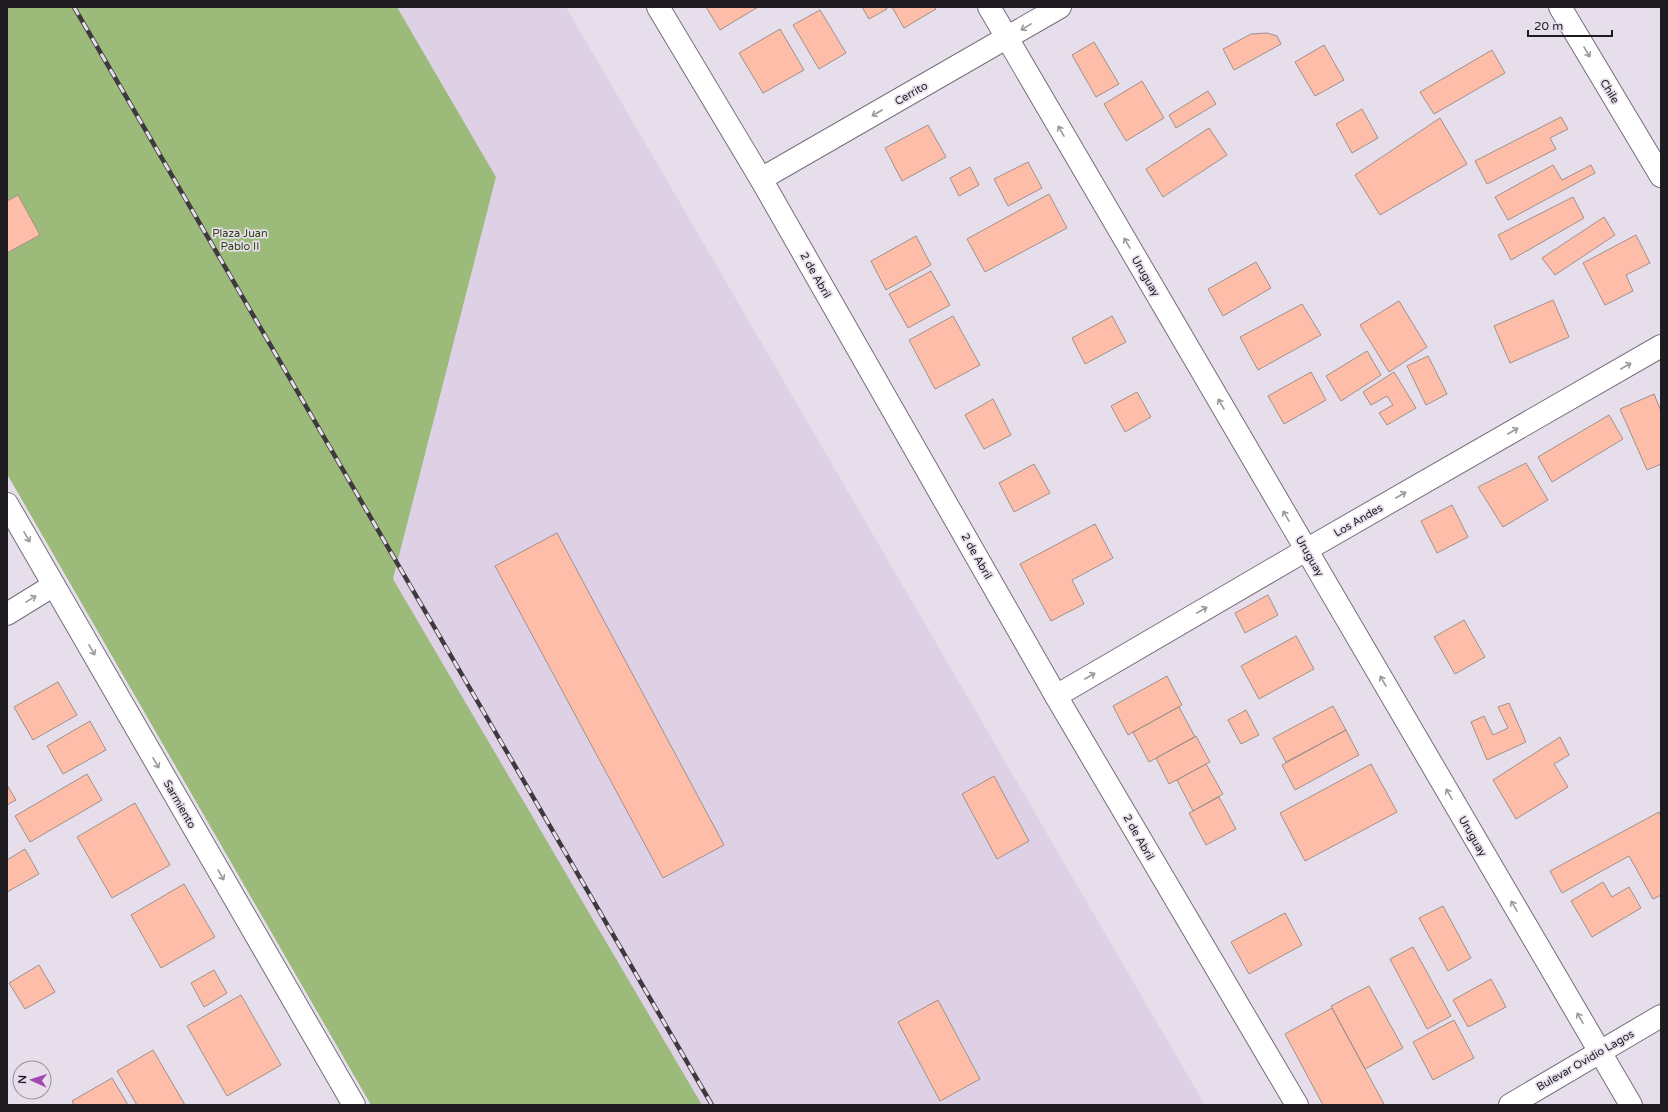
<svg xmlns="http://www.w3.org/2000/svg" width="1668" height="1112" viewBox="0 0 1668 1112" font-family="'Varela Round',sans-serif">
  <rect width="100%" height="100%" fill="#e7deec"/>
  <path fill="#ded1e5" d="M 397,7 L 566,7 L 1205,1105 L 702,1105 L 393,579 L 496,177 Z"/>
  <path fill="#9cbb7a" d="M 7,7 L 397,7 L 496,177 L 393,579 L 702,1105 L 371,1105 L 7,474 Z"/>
  <path fill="#fdbda8" stroke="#a0908a" d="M 706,7 L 758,7 L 720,30 Z
    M 862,7 L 886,7 L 887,9 L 869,19 Z
    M 892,7 L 935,7 L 936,9 L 904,28 Z
    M 820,10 L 846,53 L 819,69 L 793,25 Z
    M 780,29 L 804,70 L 763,93 L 739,53 Z
    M 1267,33 L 1277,36 L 1281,44 L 1234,70 L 1223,49 L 1251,34 Z
    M 1094,42 L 1119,84 L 1096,97 L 1072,55 Z
    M 1324,45 L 1344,80 L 1315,96 L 1295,62 Z
    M 1492,50 L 1505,73 L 1434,114 L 1420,92 Z
    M 1142,81 L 1164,118 L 1126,141 L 1104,104 Z
    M 1208,91 L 1216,104 L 1176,128 L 1169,115 Z
    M 1362,109 L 1378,138 L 1352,153 L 1336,124 Z
    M 1561,117 L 1568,129 L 1550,138 L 1556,149 L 1487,184 L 1475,161 Z
    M 1440,118 L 1467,164 L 1380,215 L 1355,175 Z
    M 928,125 L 946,157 L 902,181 L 885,148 Z
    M 1209,128 L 1227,155 L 1163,197 L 1146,169 Z
    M 1028,162 L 1042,188 L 1008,206 L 994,179 Z
    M 1553,165 L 1562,180 L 1591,165 L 1595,173 L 1508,220 L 1495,197 Z
    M 970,167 L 979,185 L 959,196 L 950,178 Z
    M 1049,194 L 1067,228 L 985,272 L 967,239 Z
    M 18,195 L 40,235 L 7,253 L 7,201 Z
    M 1573,197 L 1584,218 L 1511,260 L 1498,235 Z
    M 1604,217 L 1615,235 L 1555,275 L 1542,258 Z
    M 1636,235 L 1650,263 L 1626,275 L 1633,291 L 1605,305 L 1583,263 Z
    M 916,236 L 931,265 L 886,290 L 871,261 Z
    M 1256,262 L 1271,288 L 1223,316 L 1208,289 Z
    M 931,271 L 950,305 L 908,328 L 889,294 Z
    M 1553,300 L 1569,337 L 1510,363 L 1494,326 Z
    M 1399,301 L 1427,347 L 1389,372 L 1360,325 Z
    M 1302,304 L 1321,335 L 1258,370 L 1240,337 Z
    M 953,316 L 980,365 L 935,389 L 909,340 Z
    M 1112,316 L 1126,342 L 1085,364 L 1072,338 Z
    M 1367,351 L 1381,375 L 1341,401 L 1326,376 Z
    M 1428,356 L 1447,394 L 1426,405 L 1407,366 Z
    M 1311,372 L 1326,400 L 1284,424 L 1268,396 Z
    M 1394,372 L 1416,408 L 1387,425 L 1379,413 L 1393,405 L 1387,396 L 1371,405 L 1363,392 Z
    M 1137,392 L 1151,417 L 1125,432 L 1111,406 Z
    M 1654,394 L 1661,411 L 1661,464 L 1647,470 L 1620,409 Z
    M 993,399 L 1011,435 L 984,449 L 965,415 Z
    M 1609,415 L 1623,439 L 1552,482 L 1538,457 Z
    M 1526,463 L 1548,500 L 1503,527 L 1478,487 Z
    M 1034,464 L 1050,493 L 1014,512 L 999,483 Z
    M 1452,505 L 1468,537 L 1437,553 L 1421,521 Z
    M 1095,524 L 1113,558 L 1072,580 L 1084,604 L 1051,621 L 1020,564 Z
    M 557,533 L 724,845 L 663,878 L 495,566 Z
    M 1268,595 L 1278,615 L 1245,633 L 1235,613 Z
    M 1464,620 L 1485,657 L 1455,674 L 1434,637 Z
    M 1296,636 L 1314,669 L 1259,699 L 1241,666 Z
    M 1167,676 L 1182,705 L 1128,735 L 1113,706 Z
    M 58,682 L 77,715 L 33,740 L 14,707 Z
    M 1509,703 L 1526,742 L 1487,760 L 1471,722 L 1484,716 L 1493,735 L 1508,728 L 1498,707 Z
    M 1333,706 L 1346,730 L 1286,762 L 1273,738 Z
    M 1179,707 L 1195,737 L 1149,762 L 1133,732 Z
    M 1246,710 L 1259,735 L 1241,744 L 1228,720 Z
    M 90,721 L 106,750 L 63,774 L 47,746 Z
    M 1346,730 L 1359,755 L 1295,790 L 1282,765 Z
    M 1196,736 L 1210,762 L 1169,784 L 1156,758 Z
    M 1560,737 L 1569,755 L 1554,764 L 1568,787 L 1516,819 L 1493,780 Z
    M 1206,764 L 1223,794 L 1193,811 L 1177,780 Z
    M 1371,764 L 1397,812 L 1305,861 L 1280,813 Z
    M 87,774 L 102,800 L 30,842 L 15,816 Z
    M 994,776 L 1029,841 L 997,859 L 962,794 Z
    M 7,785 L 16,800 L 7,805 Z
    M 1219,797 L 1236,829 L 1206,845 L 1189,813 Z
    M 135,803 L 170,865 L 112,898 L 77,837 Z
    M 1659,812 L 1661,817 L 1661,895 L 1653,899 L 1629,856 L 1562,893 L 1550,871 Z
    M 25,849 L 39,874 L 7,892 L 7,860 Z
    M 1603,882 L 1612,897 L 1629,887 L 1641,908 L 1592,937 L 1571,901 Z
    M 184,884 L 215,937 L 161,968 L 131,915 Z
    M 1443,906 L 1471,958 L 1448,971 L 1419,918 Z
    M 1285,913 L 1302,945 L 1249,974 L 1231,942 Z
    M 1413,947 L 1451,1016 L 1427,1029 L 1390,959 Z
    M 39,965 L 55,992 L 25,1009 L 9,983 Z
    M 214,970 L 227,993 L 204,1007 L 191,983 Z
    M 1491,979 L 1506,1007 L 1468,1027 L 1453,1000 Z
    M 1369,986 L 1403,1048 L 1365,1069 L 1331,1006 Z
    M 241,995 L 281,1065 L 227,1096 L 187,1026 Z
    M 938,1000 L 980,1079 L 940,1101 L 898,1022 Z
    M 1332,1008 L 1384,1104 L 1383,1105 L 1323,1105 L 1285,1034 Z
    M 1454,1020 L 1474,1058 L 1433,1080 L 1413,1042 Z
    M 153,1050 L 185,1105 L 137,1105 L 117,1071 Z
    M 112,1078 L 128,1105 L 74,1105 L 72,1101 Z"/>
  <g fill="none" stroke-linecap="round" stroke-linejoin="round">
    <defs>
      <path id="minor" d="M 989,7 L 1631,1105
        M 1560,7 L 1661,176
        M 761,179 L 1060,7
        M 7,504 L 354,1105
        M 7,614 L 54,585
        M 1056,696 L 1306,550 L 1661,346"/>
      <path id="major" d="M 658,7 L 761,179 L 1056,696 L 1297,1105"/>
      <path id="highway" d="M 1510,1105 L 1661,1016"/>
    </defs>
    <use href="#minor" stroke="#766e7a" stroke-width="24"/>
    <use href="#major" stroke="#766e7a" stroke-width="24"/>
    <use href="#highway" stroke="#766e7a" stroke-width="24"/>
    <use href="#minor" stroke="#fff" stroke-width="22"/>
    <use href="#major" stroke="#fff" stroke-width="22"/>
    <use href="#highway" stroke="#fff" stroke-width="22"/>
    <defs>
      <path id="rail" d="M 74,7 L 712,1105"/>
    </defs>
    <use href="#rail" stroke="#3d393f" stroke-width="4.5"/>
    <use href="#rail" stroke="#e7deec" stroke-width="3" stroke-dasharray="9" stroke-linecap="butt"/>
  </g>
  <defs><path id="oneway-shaft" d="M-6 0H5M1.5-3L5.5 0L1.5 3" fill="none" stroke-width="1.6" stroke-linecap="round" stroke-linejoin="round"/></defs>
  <g stroke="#9a989b">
    <use href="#oneway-shaft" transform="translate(1026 27) rotate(149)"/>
    <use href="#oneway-shaft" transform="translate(1587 52) rotate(59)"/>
    <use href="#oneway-shaft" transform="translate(877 113) rotate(150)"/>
    <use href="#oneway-shaft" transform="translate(1061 131) rotate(-120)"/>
    <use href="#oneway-shaft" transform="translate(1127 243) rotate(-120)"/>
    <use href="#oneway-shaft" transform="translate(1626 366) rotate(-30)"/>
    <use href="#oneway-shaft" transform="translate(1221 404) rotate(-120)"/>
    <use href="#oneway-shaft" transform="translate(1513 431) rotate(-30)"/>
    <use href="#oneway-shaft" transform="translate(1401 495) rotate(-30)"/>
    <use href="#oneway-shaft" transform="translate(1286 516) rotate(-120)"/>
    <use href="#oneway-shaft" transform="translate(27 537) rotate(60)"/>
    <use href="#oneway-shaft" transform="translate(31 599) rotate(-31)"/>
    <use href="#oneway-shaft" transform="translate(1202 610) rotate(-30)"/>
    <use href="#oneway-shaft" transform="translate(92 650) rotate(60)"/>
    <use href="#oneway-shaft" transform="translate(1090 676) rotate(-30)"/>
    <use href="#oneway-shaft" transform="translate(1383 681) rotate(-120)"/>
    <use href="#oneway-shaft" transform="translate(156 763) rotate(60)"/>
    <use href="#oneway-shaft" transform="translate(1449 794) rotate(-120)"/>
    <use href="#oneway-shaft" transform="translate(221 875) rotate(60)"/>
    <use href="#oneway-shaft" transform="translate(1514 906) rotate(-120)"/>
    <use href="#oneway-shaft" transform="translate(1580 1018) rotate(-120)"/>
  </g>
  <g text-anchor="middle" stroke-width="3.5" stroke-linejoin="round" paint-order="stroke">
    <g font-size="11" fill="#1e1b20" stroke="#e7deec">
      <text transform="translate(1610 91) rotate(59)" y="4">Chile</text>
      <text transform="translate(911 93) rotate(-30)" y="4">Cerrito</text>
      <text transform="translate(816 275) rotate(60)" y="4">2 de Abril</text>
      <text transform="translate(1146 276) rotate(60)" y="4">Uruguay</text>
      <text transform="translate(1358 520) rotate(-30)" y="4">Los Andes</text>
      <text transform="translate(977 556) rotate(60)" y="4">2 de Abril</text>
      <text transform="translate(1310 556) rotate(60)" y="4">Uruguay</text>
      <text transform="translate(180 804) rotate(60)" y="4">Sarmiento</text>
      <text transform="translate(1473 836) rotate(60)" y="4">Uruguay</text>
      <text transform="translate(1139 837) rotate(60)" y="4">2 de Abril</text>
      <text transform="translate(1585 1060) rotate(-30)" y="4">Bulevar Ovidio Lagos</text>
    </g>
    <g font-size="11" fill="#304413" stroke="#e7deec">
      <text x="240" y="237">Plaza Juan<tspan x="240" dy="13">Pablo II</tspan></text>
    </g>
  </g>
  <rect width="1668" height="1112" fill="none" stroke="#1e1b20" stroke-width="16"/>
  <g transform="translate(32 1080) rotate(273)"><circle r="19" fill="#e7deec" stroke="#97909a"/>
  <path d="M0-3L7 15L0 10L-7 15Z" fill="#a348b2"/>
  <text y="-6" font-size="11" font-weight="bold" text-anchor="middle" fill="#1e1b20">N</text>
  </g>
  <path d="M1528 30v6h84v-6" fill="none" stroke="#1e1b20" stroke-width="2"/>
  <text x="1534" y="30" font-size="12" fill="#1e1b20" stroke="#e7deec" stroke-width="3" paint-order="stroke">20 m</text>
</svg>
